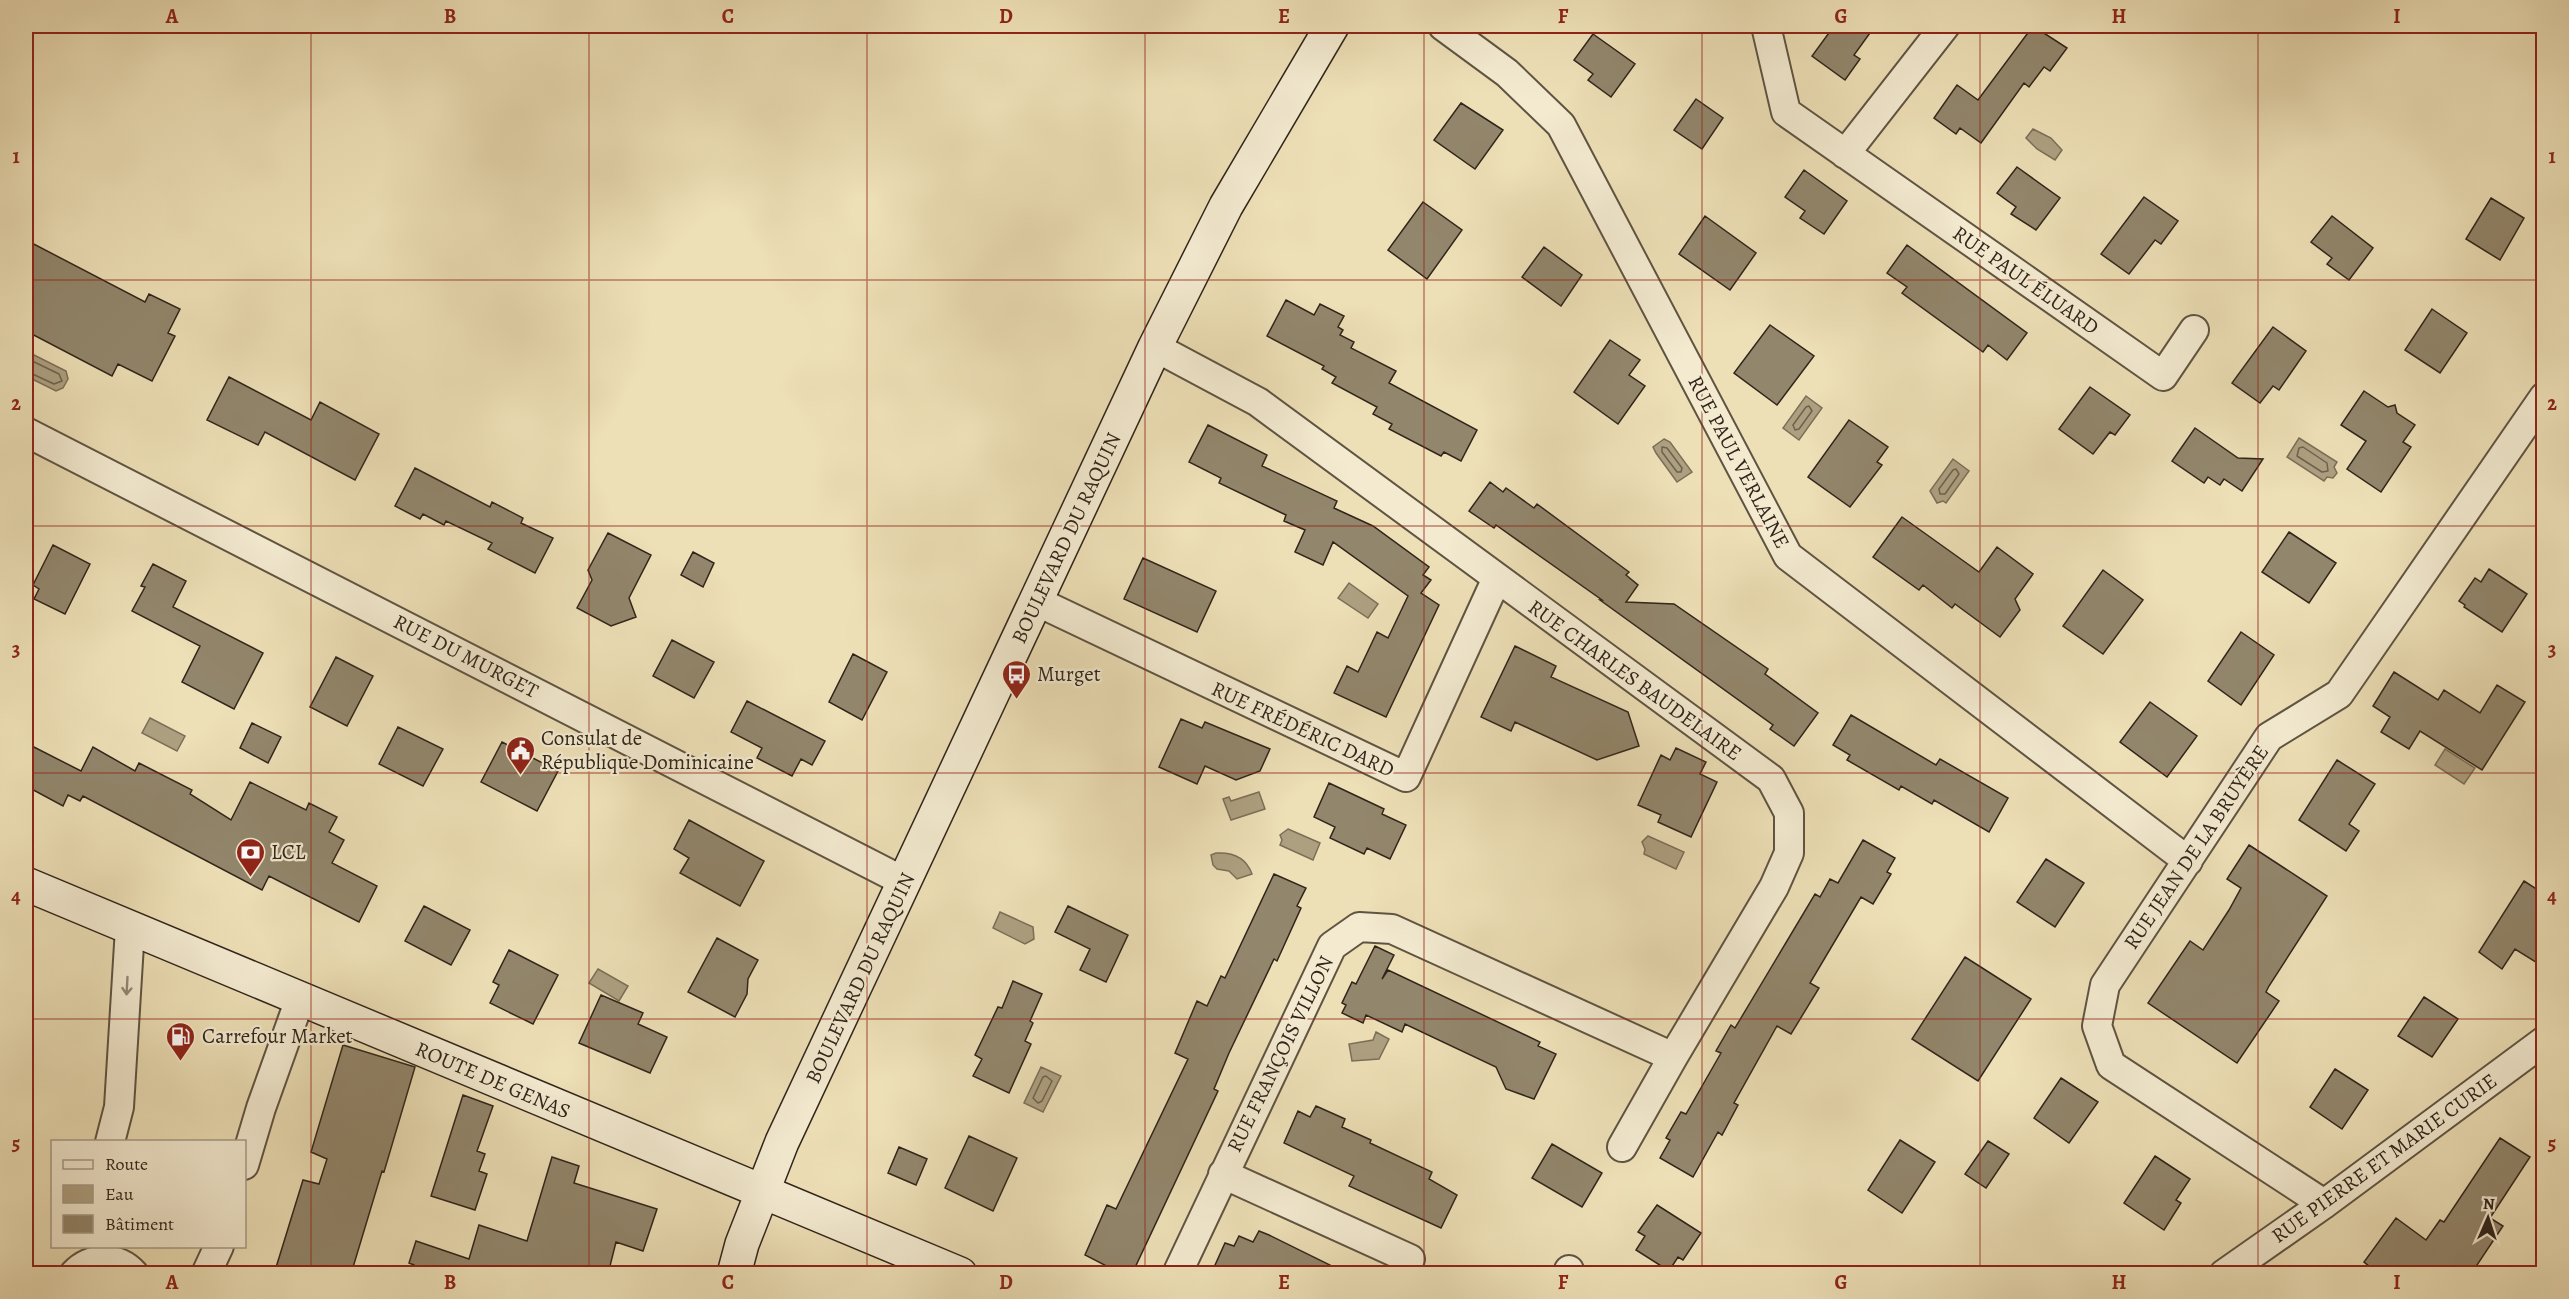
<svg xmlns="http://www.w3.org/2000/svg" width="2569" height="1299" viewBox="0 0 2569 1299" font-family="Alegreya,serif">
  <rect width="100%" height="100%" fill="#eddfb6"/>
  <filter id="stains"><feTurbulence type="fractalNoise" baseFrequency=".00333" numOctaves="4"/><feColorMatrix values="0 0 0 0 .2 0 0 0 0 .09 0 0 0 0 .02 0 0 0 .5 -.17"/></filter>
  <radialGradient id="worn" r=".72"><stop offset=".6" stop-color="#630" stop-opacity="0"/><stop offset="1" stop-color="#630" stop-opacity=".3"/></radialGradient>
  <path fill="#ada081" stroke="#7b6f58" stroke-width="1.5" d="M 2033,129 L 2051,138 L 2062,150 L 2055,160 L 2037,149 L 2026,138 Z
    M 28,352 L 66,371 L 68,379 L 63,388 L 56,391 L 26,376 L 26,356 Z
    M 1806,396 L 1822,408 L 1799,440 L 1783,428 Z
    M 2299,438 L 2337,462 L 2334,467 L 2337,473 L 2333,478 L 2327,477 L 2324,481 L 2287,457 Z
    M 1664,439 L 1670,442 L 1692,472 L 1677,482 L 1656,453 L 1653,447 Z
    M 1953,459 L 1969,471 L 1946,503 L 1943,501 L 1937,503 L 1930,491 Z
    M 1349,583 L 1378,604 L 1368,618 L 1338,598 Z
    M 150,718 L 185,736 L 177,751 L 142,733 Z
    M 2445,749 L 2475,768 L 2464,784 L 2435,765 Z
    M 1259,792 L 1265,809 L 1231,820 L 1223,799 L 1229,797 L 1231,801 Z
    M 1288,829 L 1320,843 L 1313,860 L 1280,845 L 1282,840 L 1280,835 Z
    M 1648,836 L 1684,852 L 1676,869 L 1644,854 L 1645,849 L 1642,842 Z
    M 1216,853 C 1233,852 1246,857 1252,874 L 1237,879 L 1229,871 L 1217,869 L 1213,865 L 1211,855 Z
    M 1000,912 L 1033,927 L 1034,939 L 1025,944 L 993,928 Z
    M 598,969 L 628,986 L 619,1001 L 589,983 Z
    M 1376,1032 L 1389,1039 L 1379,1059 L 1352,1061 L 1349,1044 L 1373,1040 Z
    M 1041,1067 L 1061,1076 L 1043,1112 L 1024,1103 Z"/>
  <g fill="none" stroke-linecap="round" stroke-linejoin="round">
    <path stroke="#6e624e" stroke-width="1.5" d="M 26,358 L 59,374 L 62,381 L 54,384 L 26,371
      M 1809,406 L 1812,411 L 1799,429 L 1795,430 L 1793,425 L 1806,407 Z
      M 1662,447 L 1667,448 L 1682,468 L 1681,472 L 1677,472 L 1662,452 Z
      M 2303,447 L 2327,463 L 2328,471 L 2322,472 L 2297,456 L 2299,448 Z
      M 1956,469 L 1959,474 L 1945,494 L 1940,494 L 1939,489 L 1953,470 Z
      M 1046,1076 L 1052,1081 L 1042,1101 L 1038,1103 L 1033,1098 L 1043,1077 Z"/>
  </g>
  <path fill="#92866c" stroke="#30251b" stroke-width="1.5" d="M 1834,26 L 1875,26 L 1854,55 L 1860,59 L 1845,80 L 1812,56 Z
    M 2033,26 L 2067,48 L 2050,71 L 2044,67 L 2029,87 L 2024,83 L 1981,143 L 1960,128 L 1956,134 L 1934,118 L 1957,85 L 1978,100 Z
    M 1593,34 L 1635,64 L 1611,97 L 1588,80 L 1593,74 L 1574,60 Z
    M 1696,99 L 1723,118 L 1702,149 L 1674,130 Z
    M 1461,103 L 1503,130 L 1475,169 L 1434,140 Z
    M 2017,167 L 2060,198 L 2036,230 L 2011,214 L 2016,207 L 1997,193 Z
    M 1804,170 L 1847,201 L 1824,234 L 1800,218 L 1805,211 L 1785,197 Z
    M 2144,197 L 2178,221 L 2161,244 L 2155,240 L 2129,274 L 2101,254 Z
    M 2491,198 L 2524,218 L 2500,260 L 2466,239 Z
    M 1423,202 L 1462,230 L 1427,279 L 1388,250 Z
    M 1705,216 L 1756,253 L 1730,290 L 1679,254 Z
    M 2332,216 L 2373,248 L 2349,280 L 2327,264 L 2332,258 L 2311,242 Z
    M 26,240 L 145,302 L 149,294 L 180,309 L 168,333 L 175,336 L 152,381 L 118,364 L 112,376 L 26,331 Z
    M 1907,245 L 2027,333 L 2007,360 L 1988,345 L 1983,352 L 1902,293 L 1907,287 L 1887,273 Z
    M 1544,247 L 1582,275 L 1561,306 L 1522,277 Z
    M 1286,300 L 1314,315 L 1320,304 L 1344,316 L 1338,327 L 1343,330 L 1340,335 L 1354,342 L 1351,348 L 1396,371 L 1389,383 L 1477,430 L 1461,461 L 1444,452 L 1441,456 L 1389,429 L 1392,424 L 1373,414 L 1377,407 L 1332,383 L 1336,377 L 1322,369 L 1324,366 L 1267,336 Z
    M 2432,309 L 2467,333 L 2440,373 L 2405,350 Z
    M 1770,325 L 1814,356 L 1777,405 L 1734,373 Z
    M 2273,327 L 2306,351 L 2279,390 L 2273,386 L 2260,403 L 2232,383 Z
    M 1610,340 L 1640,360 L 1629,375 L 1645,386 L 1618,424 L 1574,392 Z
    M 229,377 L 311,420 L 320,402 L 379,434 L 355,480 L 265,432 L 258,445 L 207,420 Z
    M 2090,387 L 2130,415 L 2115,435 L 2110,432 L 2093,454 L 2059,429 Z
    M 2364,391 L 2388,407 L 2395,405 L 2397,413 L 2415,425 L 2403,442 L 2411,447 L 2381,492 L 2347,469 L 2366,441 L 2341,425 Z
    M 1849,420 L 1888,447 L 1877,462 L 1882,465 L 1850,507 L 1808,477 Z
    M 1208,425 L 1267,455 L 1262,466 L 1337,501 L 1334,508 L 1373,526 L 1429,567 L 1423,575 L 1431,580 L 1421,593 L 1439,605 L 1386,717 L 1334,693 L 1347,666 L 1358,672 L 1377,632 L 1388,638 L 1408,596 L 1333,542 L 1323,565 L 1295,552 L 1305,530 L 1284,521 L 1286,515 L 1219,483 L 1221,478 L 1189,462 Z
    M 2195,428 L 2238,458 L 2263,459 L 2242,491 L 2224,479 L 2220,485 L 2208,477 L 2204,483 L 2172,461 Z
    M 415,468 L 490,507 L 492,502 L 523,518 L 521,523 L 553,538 L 535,573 L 488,549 L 492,543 L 446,521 L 444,525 L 423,514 L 420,519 L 395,506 Z
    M 1490,482 L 1503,492 L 1506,488 L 1534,508 L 1537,504 L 1629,572 L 1626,575 L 1638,585 L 1626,602 L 1674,604 L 1768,669 L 1765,674 L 1818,713 L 1794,746 L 1770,729 L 1773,725 L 1600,600 L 1602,600 L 1496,525 L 1494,528 L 1469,511 Z
    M 1902,517 L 1979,572 L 1997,547 L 2033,574 L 2015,599 L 2020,610 L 2000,637 L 1955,604 L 1952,608 L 1923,585 L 1919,590 L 1873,557 Z
    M 2289,532 L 2336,563 L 2309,603 L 2262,572 Z
    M 608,533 L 651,555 L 629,598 L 636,617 L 611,626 L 577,608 L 592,580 L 588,570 Z
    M 53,545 L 90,564 L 65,614 L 34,599 L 39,589 L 33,585 Z
    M 693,552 L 714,563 L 703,587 L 681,575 Z
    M 1143,558 L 1216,591 L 1197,632 L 1124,599 Z
    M 153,564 L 186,581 L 173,607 L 263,653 L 234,709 L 182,682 L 200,646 L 132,611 L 145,587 L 141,586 Z
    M 2489,569 L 2527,594 L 2502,632 L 2464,607 L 2465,605 L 2459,601 L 2475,578 L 2481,582 Z
    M 2103,570 L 2143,600 L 2103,654 L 2063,626 Z
    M 2241,632 L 2274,655 L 2241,705 L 2208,681 Z
    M 672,640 L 714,662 L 694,698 L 653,676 Z
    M 1515,646 L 1556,666 L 1551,677 L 1628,712 L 1639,746 L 1597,760 L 1515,722 L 1511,731 L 1481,717 Z
    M 853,654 L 887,672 L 862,720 L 829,702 Z
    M 336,657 L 373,676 L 347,726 L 310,707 Z
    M 2394,672 L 2438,700 L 2444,690 L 2480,713 L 2497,685 L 2525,702 L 2482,770 L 2420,731 L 2409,749 L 2381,732 L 2390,717 L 2373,706 Z
    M 747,701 L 825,741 L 812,765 L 801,759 L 792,776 L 757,758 L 762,748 L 731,732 Z
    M 2150,702 L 2197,736 L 2167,777 L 2120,742 Z
    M 1851,715 L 1936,765 L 1940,759 L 2008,798 L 1989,832 L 1934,800 L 1932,804 L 1901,786 L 1899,790 L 1847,760 L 1850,755 L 1833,745 Z
    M 1181,719 L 1202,728 L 1205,722 L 1270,749 L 1260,771 L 1236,780 L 1205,766 L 1197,784 L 1159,767 Z
    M 252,723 L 281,737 L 268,763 L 240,748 Z
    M 398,727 L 443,749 L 423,786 L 379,764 Z
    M 502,742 L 558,771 L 537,811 L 481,782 Z
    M 26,743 L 81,771 L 93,747 L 135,771 L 139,763 L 192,790 L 190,794 L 231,820 L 250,782 L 306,810 L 309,803 L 337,817 L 329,832 L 344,840 L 332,863 L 377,886 L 359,922 L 269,876 L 262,890 L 83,796 L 80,801 L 68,795 L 63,806 L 26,786 Z
    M 1676,748 L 1706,762 L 1700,774 L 1717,782 L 1691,837 L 1658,822 L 1661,815 L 1638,805 L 1661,755 L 1670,760 Z
    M 2337,760 L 2375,784 L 2349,824 L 2359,831 L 2346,851 L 2299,820 Z
    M 1329,783 L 1384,809 L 1382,814 L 1406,825 L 1390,859 L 1367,848 L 1364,854 L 1330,838 L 1335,827 L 1314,817 Z
    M 689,820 L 764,861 L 740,906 L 680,873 L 689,858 L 674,849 Z
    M 1863,840 L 1895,858 L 1887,872 L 1891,874 L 1873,904 L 1861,897 L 1810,983 L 1819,988 L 1791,1034 L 1777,1026 L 1734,1103 L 1738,1105 L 1722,1135 L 1718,1132 L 1693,1177 L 1660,1158 L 1670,1140 L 1666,1138 L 1681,1112 L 1686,1114 L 1721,1053 L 1716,1051 L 1731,1025 L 1735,1028 L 1815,894 L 1820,897 L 1830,879 L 1838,883 Z
    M 2249,845 L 2327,896 L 2269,986 L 2266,992 L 2279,1001 L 2237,1063 L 2148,1003 L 2190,941 L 2203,950 L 2229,910 L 2241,888 L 2227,879 Z
    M 2046,859 L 2084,883 L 2055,927 L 2017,902 Z
    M 1274,874 L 1306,888 L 1297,906 L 1301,908 L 1277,961 L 1274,959 L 1229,1053 L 1214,1089 L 1218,1091 L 1132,1274 L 1122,1274 L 1085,1255 L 1107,1205 L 1116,1209 L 1188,1059 L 1175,1053 L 1197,1001 L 1207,1006 L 1221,976 L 1225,978 Z
    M 2524,881 L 2544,894 L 2544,967 L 2515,949 L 2502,969 L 2479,952 Z
    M 424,906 L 470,930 L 451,965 L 405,941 Z
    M 1068,906 L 1128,935 L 1106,982 L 1080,970 L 1090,949 L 1055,932 Z
    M 717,938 L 758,960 L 748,979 L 747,994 L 735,1017 L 688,992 Z
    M 1375,946 L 1394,955 L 1382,979 L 1388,970 L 1540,1042 L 1538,1046 L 1556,1054 L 1534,1099 L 1506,1089 L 1496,1067 L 1405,1024 L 1402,1032 L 1366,1015 L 1363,1023 L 1342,1013 L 1346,1005 L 1342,1003 L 1352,982 L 1356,984 Z
    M 509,950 L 558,975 L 533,1024 L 490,1003 L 499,985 L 493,982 Z
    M 1965,957 L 2031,999 L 1978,1081 L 1912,1039 Z
    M 1013,981 L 1042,994 L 1030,1021 L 1033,1023 L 1025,1041 L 1031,1044 L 1009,1093 L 973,1076 L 982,1059 L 975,1055 L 998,1007 L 1002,1008 Z
    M 601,995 L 643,1013 L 638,1024 L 667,1037 L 650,1073 L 579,1043 Z
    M 2424,997 L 2458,1019 L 2432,1057 L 2398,1036 Z
    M 343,1045 L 415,1067 L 384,1172 L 382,1171 L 351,1274 L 274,1274 L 303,1180 L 319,1184 L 327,1159 L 311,1152 Z
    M 2335,1069 L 2368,1090 L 2342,1129 L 2310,1107 Z
    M 2061,1078 L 2098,1102 L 2069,1143 L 2034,1118 Z
    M 463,1095 L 493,1106 L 477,1151 L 485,1154 L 479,1171 L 487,1174 L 475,1210 L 431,1196 Z
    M 1316,1106 L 1345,1119 L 1342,1127 L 1371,1140 L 1370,1143 L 1432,1172 L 1429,1179 L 1457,1195 L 1441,1228 L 1349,1186 L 1354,1176 L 1284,1143 L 1298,1111 L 1310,1117 Z
    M 969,1136 L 1017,1158 L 993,1211 L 945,1188 Z
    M 2500,1138 L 2530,1157 L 2490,1218 L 2503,1226 L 2471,1274 L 2379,1274 L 2364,1262 L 2396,1218 L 2426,1240 L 2440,1220 L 2444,1222 Z
    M 1900,1140 L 1935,1162 L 1902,1213 L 1868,1190 Z
    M 1988,1141 L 2009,1154 L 1986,1188 L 1965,1174 Z
    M 1552,1144 L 1602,1173 L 1582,1207 L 1532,1178 Z
    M 899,1147 L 927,1159 L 916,1185 L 888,1173 Z
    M 2155,1156 L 2190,1179 L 2176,1200 L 2181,1203 L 2164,1230 L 2124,1203 Z
    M 552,1157 L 579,1166 L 574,1183 L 657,1209 L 643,1251 L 616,1242 L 608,1274 L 411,1274 L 414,1265 L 409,1263 L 416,1241 L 469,1259 L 479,1225 L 527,1241 Z
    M 1657,1205 L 1701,1233 L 1683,1260 L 1678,1257 L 1669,1271 L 1636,1250 L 1645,1236 L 1638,1232 Z
    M 1259,1231 L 1269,1235 L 1348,1274 L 1211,1274 L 1225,1243 L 1234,1246 L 1239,1236 L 1253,1242 Z"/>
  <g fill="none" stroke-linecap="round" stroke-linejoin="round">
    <defs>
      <path id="street" d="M 1443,26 L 1507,73 L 1561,125 L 1788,556 L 2188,861
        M 1766,26 L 1786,112 L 2163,376 L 2194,330
        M 1845,154 L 1945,26
        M 1155,347 L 1258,402 L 1771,779 L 1789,813 L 1789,853 L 1774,887 L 1673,1057 L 1622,1147
        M 26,432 L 905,882
        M 1036,601 L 1406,777 L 1497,578
        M 110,1142 L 119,1107 L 130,928
        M 244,1165 L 261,1108 L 300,999
        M 1223,1174 L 1410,1259
        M 2324,1204 L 2111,1065 L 2097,1026 L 2105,985 L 2269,737 L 2339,694 L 2544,397
        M 74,1274 C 91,1256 118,1256 134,1274
        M 206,1274 L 219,1246
        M 1177,1274 L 1332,946 L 1359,927 L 1392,929 L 1673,1057
        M 1568,1274 L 1569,1270
        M 2224,1274 L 2324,1204 L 2544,1041"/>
      <path id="secondary" d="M 26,884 L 960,1274
        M 734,1274 L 742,1244 L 782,1142 L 1155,347 L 1226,206 L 1332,26"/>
    </defs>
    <use href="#street" stroke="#5f5442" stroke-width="32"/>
    <use href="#secondary" stroke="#30251b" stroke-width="36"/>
    <use href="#street" stroke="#f3ead0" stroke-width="28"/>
    <use href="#secondary" stroke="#f3ead0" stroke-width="33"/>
  </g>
  <defs><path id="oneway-shaft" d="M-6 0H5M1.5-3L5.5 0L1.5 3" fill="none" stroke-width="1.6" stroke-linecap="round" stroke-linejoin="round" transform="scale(1.5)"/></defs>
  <use stroke="#928876" href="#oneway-shaft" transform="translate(127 986) rotate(93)"/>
  <path fill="none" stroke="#8f2418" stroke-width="1.5" stroke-opacity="0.55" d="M 311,26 L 311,1274M 589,26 L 589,1274M 867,26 L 867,1274M 1145,26 L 1145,1274M 1424,26 L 1424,1274M 1702,26 L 1702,1274M 1980,26 L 1980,1274M 2258,26 L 2258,1274M 26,280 L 2544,280M 26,526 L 2544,526M 26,773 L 2544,773M 26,1019 L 2544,1019"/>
  <defs>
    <symbol id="bus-pin" viewBox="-11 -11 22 30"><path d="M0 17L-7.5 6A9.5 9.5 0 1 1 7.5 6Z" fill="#8f2418" stroke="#f3ead0"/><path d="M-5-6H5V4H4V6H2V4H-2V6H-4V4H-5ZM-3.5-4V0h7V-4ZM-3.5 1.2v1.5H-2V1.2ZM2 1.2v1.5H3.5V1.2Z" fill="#fff"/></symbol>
    <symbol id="civic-pin" viewBox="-11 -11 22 30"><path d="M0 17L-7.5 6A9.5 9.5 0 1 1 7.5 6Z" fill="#8f2418" stroke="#f3ead0"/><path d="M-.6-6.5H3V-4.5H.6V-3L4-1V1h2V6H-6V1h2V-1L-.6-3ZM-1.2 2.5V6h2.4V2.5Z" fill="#fff"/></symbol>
    <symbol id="bank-pin" viewBox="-11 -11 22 30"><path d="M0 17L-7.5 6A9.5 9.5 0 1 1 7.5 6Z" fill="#8f2418" stroke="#f3ead0"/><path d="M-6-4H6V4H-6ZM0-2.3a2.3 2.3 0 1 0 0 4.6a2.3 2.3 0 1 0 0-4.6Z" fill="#fff"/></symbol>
    <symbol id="fuel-pin" viewBox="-11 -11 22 30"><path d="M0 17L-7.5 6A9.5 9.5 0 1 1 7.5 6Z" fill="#8f2418" stroke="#f3ead0"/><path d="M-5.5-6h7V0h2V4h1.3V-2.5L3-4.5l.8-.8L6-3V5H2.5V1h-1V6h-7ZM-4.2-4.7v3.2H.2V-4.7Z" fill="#fff"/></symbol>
  </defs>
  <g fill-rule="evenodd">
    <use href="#bus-pin" x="1000" y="658" width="33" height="45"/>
    <use href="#civic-pin" x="504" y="734" width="33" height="45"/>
    <use href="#bank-pin" x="234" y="836" width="33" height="45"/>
    <use href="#fuel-pin" x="164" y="1020" width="33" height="45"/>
  </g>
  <g text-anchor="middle" stroke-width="4.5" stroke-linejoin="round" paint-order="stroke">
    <g font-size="21" fill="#30251b" stroke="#f3ead0">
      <text transform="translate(2026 280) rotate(35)" y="7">RUE PAUL ÉLUARD</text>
      <text transform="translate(1739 462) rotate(62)" y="7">RUE PAUL VERLAINE</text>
      <text transform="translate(1066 538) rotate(-65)" y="7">BOULEVARD DU RAQUIN</text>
      <text transform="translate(466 656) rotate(27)" y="7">RUE DU MURGET</text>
      <text transform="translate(1635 680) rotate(36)" y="7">RUE CHARLES BAUDELAIRE</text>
      <text transform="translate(1303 729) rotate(25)" y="7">RUE FRÉDÉRIC DARD</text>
      <text transform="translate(2196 847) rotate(-56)" y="7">RUE JEAN DE LA BRUYÈRE</text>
      <text transform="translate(860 978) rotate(-65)" y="7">BOULEVARD DU RAQUIN</text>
      <text transform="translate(1280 1054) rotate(-64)" y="7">RUE FRANÇOIS VILLON</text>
      <text transform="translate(493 1080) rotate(23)" y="7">ROUTE DE GENAS</text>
      <text transform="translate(2384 1158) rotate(-36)" y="7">RUE PIERRE ET MARIE CURIE</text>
    </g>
    <g font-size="21" fill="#30251b" stroke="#f3ead0" text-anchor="start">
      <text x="1037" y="681">Murget</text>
      <text x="541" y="745">Consulat de<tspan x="541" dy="24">République Dominicaine</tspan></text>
      <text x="271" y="859">LCL</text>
      <text x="202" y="1043">Carrefour Market</text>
    </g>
  </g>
  <rect width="2569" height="1299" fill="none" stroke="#eddfb6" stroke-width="66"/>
  <rect x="51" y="1140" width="195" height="108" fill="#f3ead0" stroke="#a59b88" stroke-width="1.5"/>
  <rect x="63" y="1160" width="30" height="9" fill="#f3ead0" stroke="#a59b88" stroke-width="1.5"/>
  <text x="105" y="1170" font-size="18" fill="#30251b">Route</text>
  <rect x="63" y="1185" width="30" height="18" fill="#ada081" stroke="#a59b88" stroke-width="1.5"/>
  <text x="105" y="1200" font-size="18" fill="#30251b">Eau</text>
  <rect x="63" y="1215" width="30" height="18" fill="#92866c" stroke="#a59b88" stroke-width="1.5"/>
  <text x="105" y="1230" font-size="18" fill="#30251b">Bâtiment</text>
  <g transform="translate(2488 1218) rotate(3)" stroke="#f3ead0" stroke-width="4.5" paint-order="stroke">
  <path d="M0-4.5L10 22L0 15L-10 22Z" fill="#30251b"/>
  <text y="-9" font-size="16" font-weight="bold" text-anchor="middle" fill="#30251b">N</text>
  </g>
  <rect x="33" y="33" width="2503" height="1233" fill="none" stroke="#8f2418" stroke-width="2"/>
  <g font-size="20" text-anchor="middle" font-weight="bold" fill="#8f2418">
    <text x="172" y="23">A</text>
    <text x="450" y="23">B</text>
    <text x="728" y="23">C</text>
    <text x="1006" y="23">D</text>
    <text x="1284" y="23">E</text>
    <text x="1563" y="23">F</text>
    <text x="1841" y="23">G</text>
    <text x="2119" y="23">H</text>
    <text x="2397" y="23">I</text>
    <text x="16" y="163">1</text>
    <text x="2552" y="163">1</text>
    <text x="16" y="410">2</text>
    <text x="2552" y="410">2</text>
    <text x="16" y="656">3</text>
    <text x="2552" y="656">3</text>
    <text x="16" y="903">4</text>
    <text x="2552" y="903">4</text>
    <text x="16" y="1150">5</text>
    <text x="2552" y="1150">5</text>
    <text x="172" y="1289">A</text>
    <text x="450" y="1289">B</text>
    <text x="728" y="1289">C</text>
    <text x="1006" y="1289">D</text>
    <text x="1284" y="1289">E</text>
    <text x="1563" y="1289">F</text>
    <text x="1841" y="1289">G</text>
    <text x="2119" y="1289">H</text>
    <text x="2397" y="1289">I</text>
  </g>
  <rect width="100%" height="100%" filter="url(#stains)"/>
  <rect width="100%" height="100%" fill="url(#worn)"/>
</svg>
